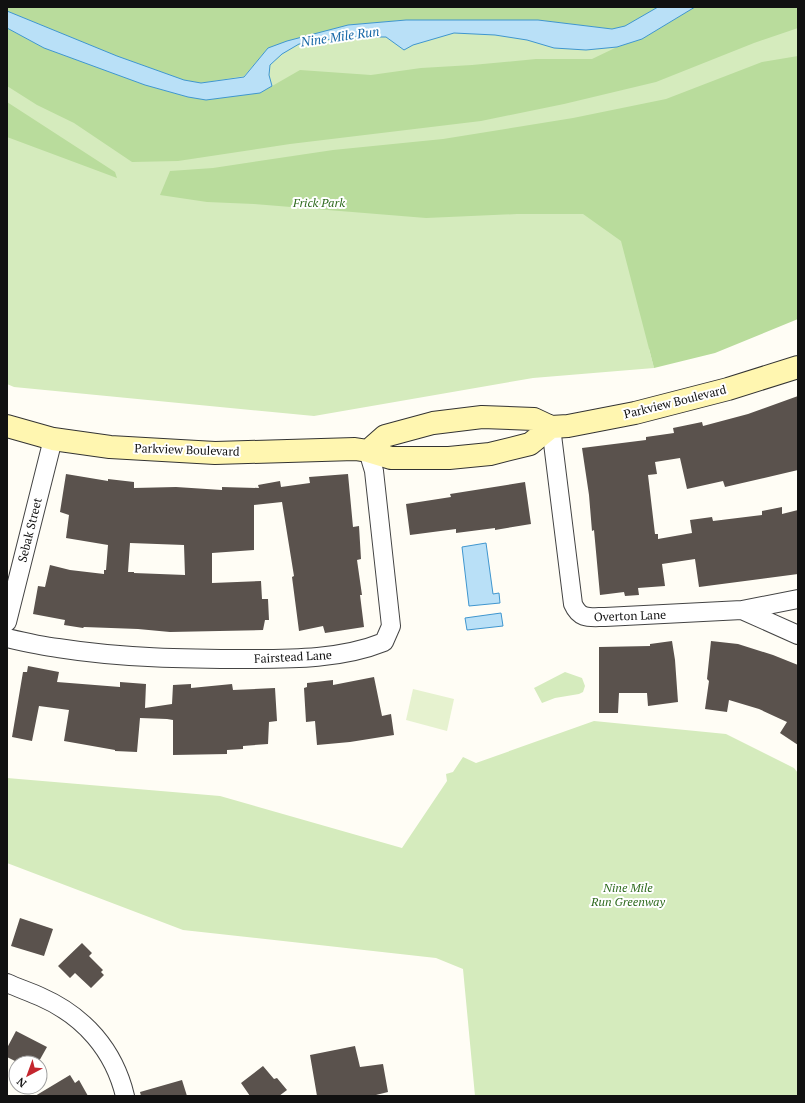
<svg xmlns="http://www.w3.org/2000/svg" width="805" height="1103" viewBox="0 0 805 1103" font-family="'PT Serif',serif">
  <rect width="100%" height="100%" fill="#fffdf5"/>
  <path fill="#d5ebbd" d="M 7,7 L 798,7 L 798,310 L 649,349 L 654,368 L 533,378 L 314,416 L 14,387 L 7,384 Z
    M 565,672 L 582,678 L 585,686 L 583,692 L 579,694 L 555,698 L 542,703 L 534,688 Z
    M 594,721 L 726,734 L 794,768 L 798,773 L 798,1096 L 475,1096 L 463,969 L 436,958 L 183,930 L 7,863 L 7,778 L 220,796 L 402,848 L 447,781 L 446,774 L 453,772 L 463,757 L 476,763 Z"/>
  <path fill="#b9dc9c" d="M 7,7 L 658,7 L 625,27 L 612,29 L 538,20 L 406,20 L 348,25 L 268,48 L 244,76 L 201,83 L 184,80 L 117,56 L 7,11 Z
    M 695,7 L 798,7 L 798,28 L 754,43 L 656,82 L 564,104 L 481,121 L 290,144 L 178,161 L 132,162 L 74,123 L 37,105 L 7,86 L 7,28 L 44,48 L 145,85 L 188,97 L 260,93 L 300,70 L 371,75 L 421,68 L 472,65 L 536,59 L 592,59 L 617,47 L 642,39 Z
    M 798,56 L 798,319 L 715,353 L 654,368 L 621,241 L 583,214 L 517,214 L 426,218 L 254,204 L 207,202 L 160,195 L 170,171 L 213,168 L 333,150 L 443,139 L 573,118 L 666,99 L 762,62 Z
    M 7,102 L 115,172 L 117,178 L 7,137 Z"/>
  <path fill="#e6f2cf" d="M 413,689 L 454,699 L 447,731 L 406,720 Z"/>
  <path fill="#b9e0f7" stroke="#3f96cf" d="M 658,7 L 695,7 L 642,39 L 617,47 L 586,50 L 554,48 L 527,40 L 495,35 L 454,33 L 413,45 L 404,50 L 386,37 L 338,37 L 316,43 L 299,44 L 282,54 L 270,65 L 269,75 L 272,86 L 260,93 L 206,100 L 188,97 L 145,85 L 44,48 L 7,28 L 7,11 L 117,56 L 184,80 L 201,83 L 244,77 L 268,48 L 287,41 L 348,25 L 406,20 L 538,20 L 612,29 L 625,26 Z
    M 486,543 L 493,594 L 499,593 L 500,603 L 469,606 L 462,547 Z
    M 501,613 L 503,626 L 467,630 L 465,618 Z"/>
  <path fill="#5a524d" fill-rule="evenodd" d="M 798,396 L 798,470 L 725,487 L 723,481 L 687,489 L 680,458 L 655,462 L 657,474 L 648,475 L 655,534 L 658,534 L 658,539 L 692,533 L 690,520 L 712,517 L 713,521 L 762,515 L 762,511 L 782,507 L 782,514 L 798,510 L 798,574 L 699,587 L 695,559 L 662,564 L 665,586 L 638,588 L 639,595 L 625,596 L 624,592 L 600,595 L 594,530 L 592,531 L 589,495 L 582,448 L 646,440 L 646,437 L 674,433 L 673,428 L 702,422 L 703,426 L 748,414 Z
    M 66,474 L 108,481 L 108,479 L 134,482 L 134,488 L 176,487 L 222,490 L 222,487 L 259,488 L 258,485 L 280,481 L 281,487 L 310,483 L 309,477 L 348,474 L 353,527 L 359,526 L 361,559 L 357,560 L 362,595 L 360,595 L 364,627 L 325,633 L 323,626 L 299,631 L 292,577 L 294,576 L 282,502 L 254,505 L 254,550 L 212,553 L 212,583 L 261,581 L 262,599 L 268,599 L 269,620 L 265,620 L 263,630 L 170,632 L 138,629 L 84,627 L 83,628 L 64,625 L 65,620 L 33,614 L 38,586 L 45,587 L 50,565 L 70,570 L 104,574 L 104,570 L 106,570 L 108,545 L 66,538 L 69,515 L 60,512 ZM 130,543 L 184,545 L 185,575 L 134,573 L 134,572 L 128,572 Z
    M 525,482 L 531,524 L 495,530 L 495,528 L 456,533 L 456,529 L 410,535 L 406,504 L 451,497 L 450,494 Z
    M 672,641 L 675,660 L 678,702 L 648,706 L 647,693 L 619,693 L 618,713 L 599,713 L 599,647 L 650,646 L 650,644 Z
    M 711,641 L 738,644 L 773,655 L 798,665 L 798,745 L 780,733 L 787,722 L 759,709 L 729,700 L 727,712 L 705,709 L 709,681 L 707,679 Z
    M 28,666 L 59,672 L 57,682 L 120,687 L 120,682 L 146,684 L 145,708 L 172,704 L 173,685 L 191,684 L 191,688 L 232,684 L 233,690 L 275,688 L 277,721 L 269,722 L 268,744 L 243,746 L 243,749 L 227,750 L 227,754 L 173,755 L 173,720 L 167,719 L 140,718 L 137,752 L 115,751 L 115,750 L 64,741 L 69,710 L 39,706 L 32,741 L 12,737 L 23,672 L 27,672 Z
    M 374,677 L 382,716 L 391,714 L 394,735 L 350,742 L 317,745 L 315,721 L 306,722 L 304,688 L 307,687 L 307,683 L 333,680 L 333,685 Z
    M 20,918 L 53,929 L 44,956 L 11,946 Z
    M 82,943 L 92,953 L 89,956 L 103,970 L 101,972 L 104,975 L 91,988 L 75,973 L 70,978 L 58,966 Z
    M 16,1031 L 47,1047 L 38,1063 L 19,1063 L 7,1057 L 7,1048 Z
    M 355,1046 L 360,1067 L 383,1064 L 388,1092 L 372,1096 L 317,1096 L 310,1055 Z
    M 263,1066 L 274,1079 L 277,1078 L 287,1090 L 279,1096 L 250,1096 L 241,1083 Z
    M 70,1075 L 75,1083 L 79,1080 L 88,1096 L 35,1096 Z
    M 182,1080 L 187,1096 L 141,1096 L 140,1092 Z"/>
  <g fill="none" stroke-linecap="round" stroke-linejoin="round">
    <defs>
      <path id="street" d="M 551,427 L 573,604 C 580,620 590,617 605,617 L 742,610 L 798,599
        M 742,610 L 798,635
        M 7,622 L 53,439
        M 7,638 C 24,642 41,646 58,648 C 121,658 185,659 249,659 C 294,659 342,659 384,642 L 391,626 L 374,471 L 368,451
        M 7,983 C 18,988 30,992 41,997 C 84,1016 114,1050 125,1096"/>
      <path id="secondary" d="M 7,426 L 53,439 L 110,447 L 215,453 L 355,449 L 368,451 L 391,458 L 449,458 L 490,454 L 530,444 L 551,427
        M 368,451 L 385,436 L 433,423 L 482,417 L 534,419 L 551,427 L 568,426 L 635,413 L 728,389 L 798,367"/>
    </defs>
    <use href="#street" stroke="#444" stroke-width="20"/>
    <use href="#secondary" stroke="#333" stroke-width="24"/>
    <use href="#street" stroke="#fff" stroke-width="18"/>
    <use href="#secondary" stroke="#fff6b0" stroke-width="22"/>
  </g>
  <g text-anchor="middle" stroke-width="4" stroke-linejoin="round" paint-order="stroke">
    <g font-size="12" font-style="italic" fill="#2f6b1f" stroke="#fff">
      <text x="319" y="207">Frick Park</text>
      <text x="628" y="892">Nine Mile<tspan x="628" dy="14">Run Greenway</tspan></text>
    </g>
    <g font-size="12" fill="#111" stroke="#fff">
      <text transform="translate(675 402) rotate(-14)" y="4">Parkview Boulevard</text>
      <text transform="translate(187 450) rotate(2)" y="4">Parkview Boulevard</text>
      <text transform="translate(30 530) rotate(-76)" y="4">Sebak Street</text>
      <text transform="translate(630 616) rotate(-2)" y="4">Overton Lane</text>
      <text transform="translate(293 657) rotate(-3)" y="4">Fairstead Lane</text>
    </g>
    <g font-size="13" font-style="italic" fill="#1768a6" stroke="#fff">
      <text transform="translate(340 36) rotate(-8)" y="5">Nine Mile Run</text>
    </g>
  </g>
  <rect width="805" height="1103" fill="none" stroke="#111111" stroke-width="16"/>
  <g transform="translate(28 1075) rotate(221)"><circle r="19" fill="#ffffff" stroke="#a0a0a0"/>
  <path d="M0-3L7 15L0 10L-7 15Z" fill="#c4262e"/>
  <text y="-6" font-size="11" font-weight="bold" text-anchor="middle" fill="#111111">N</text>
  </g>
</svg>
